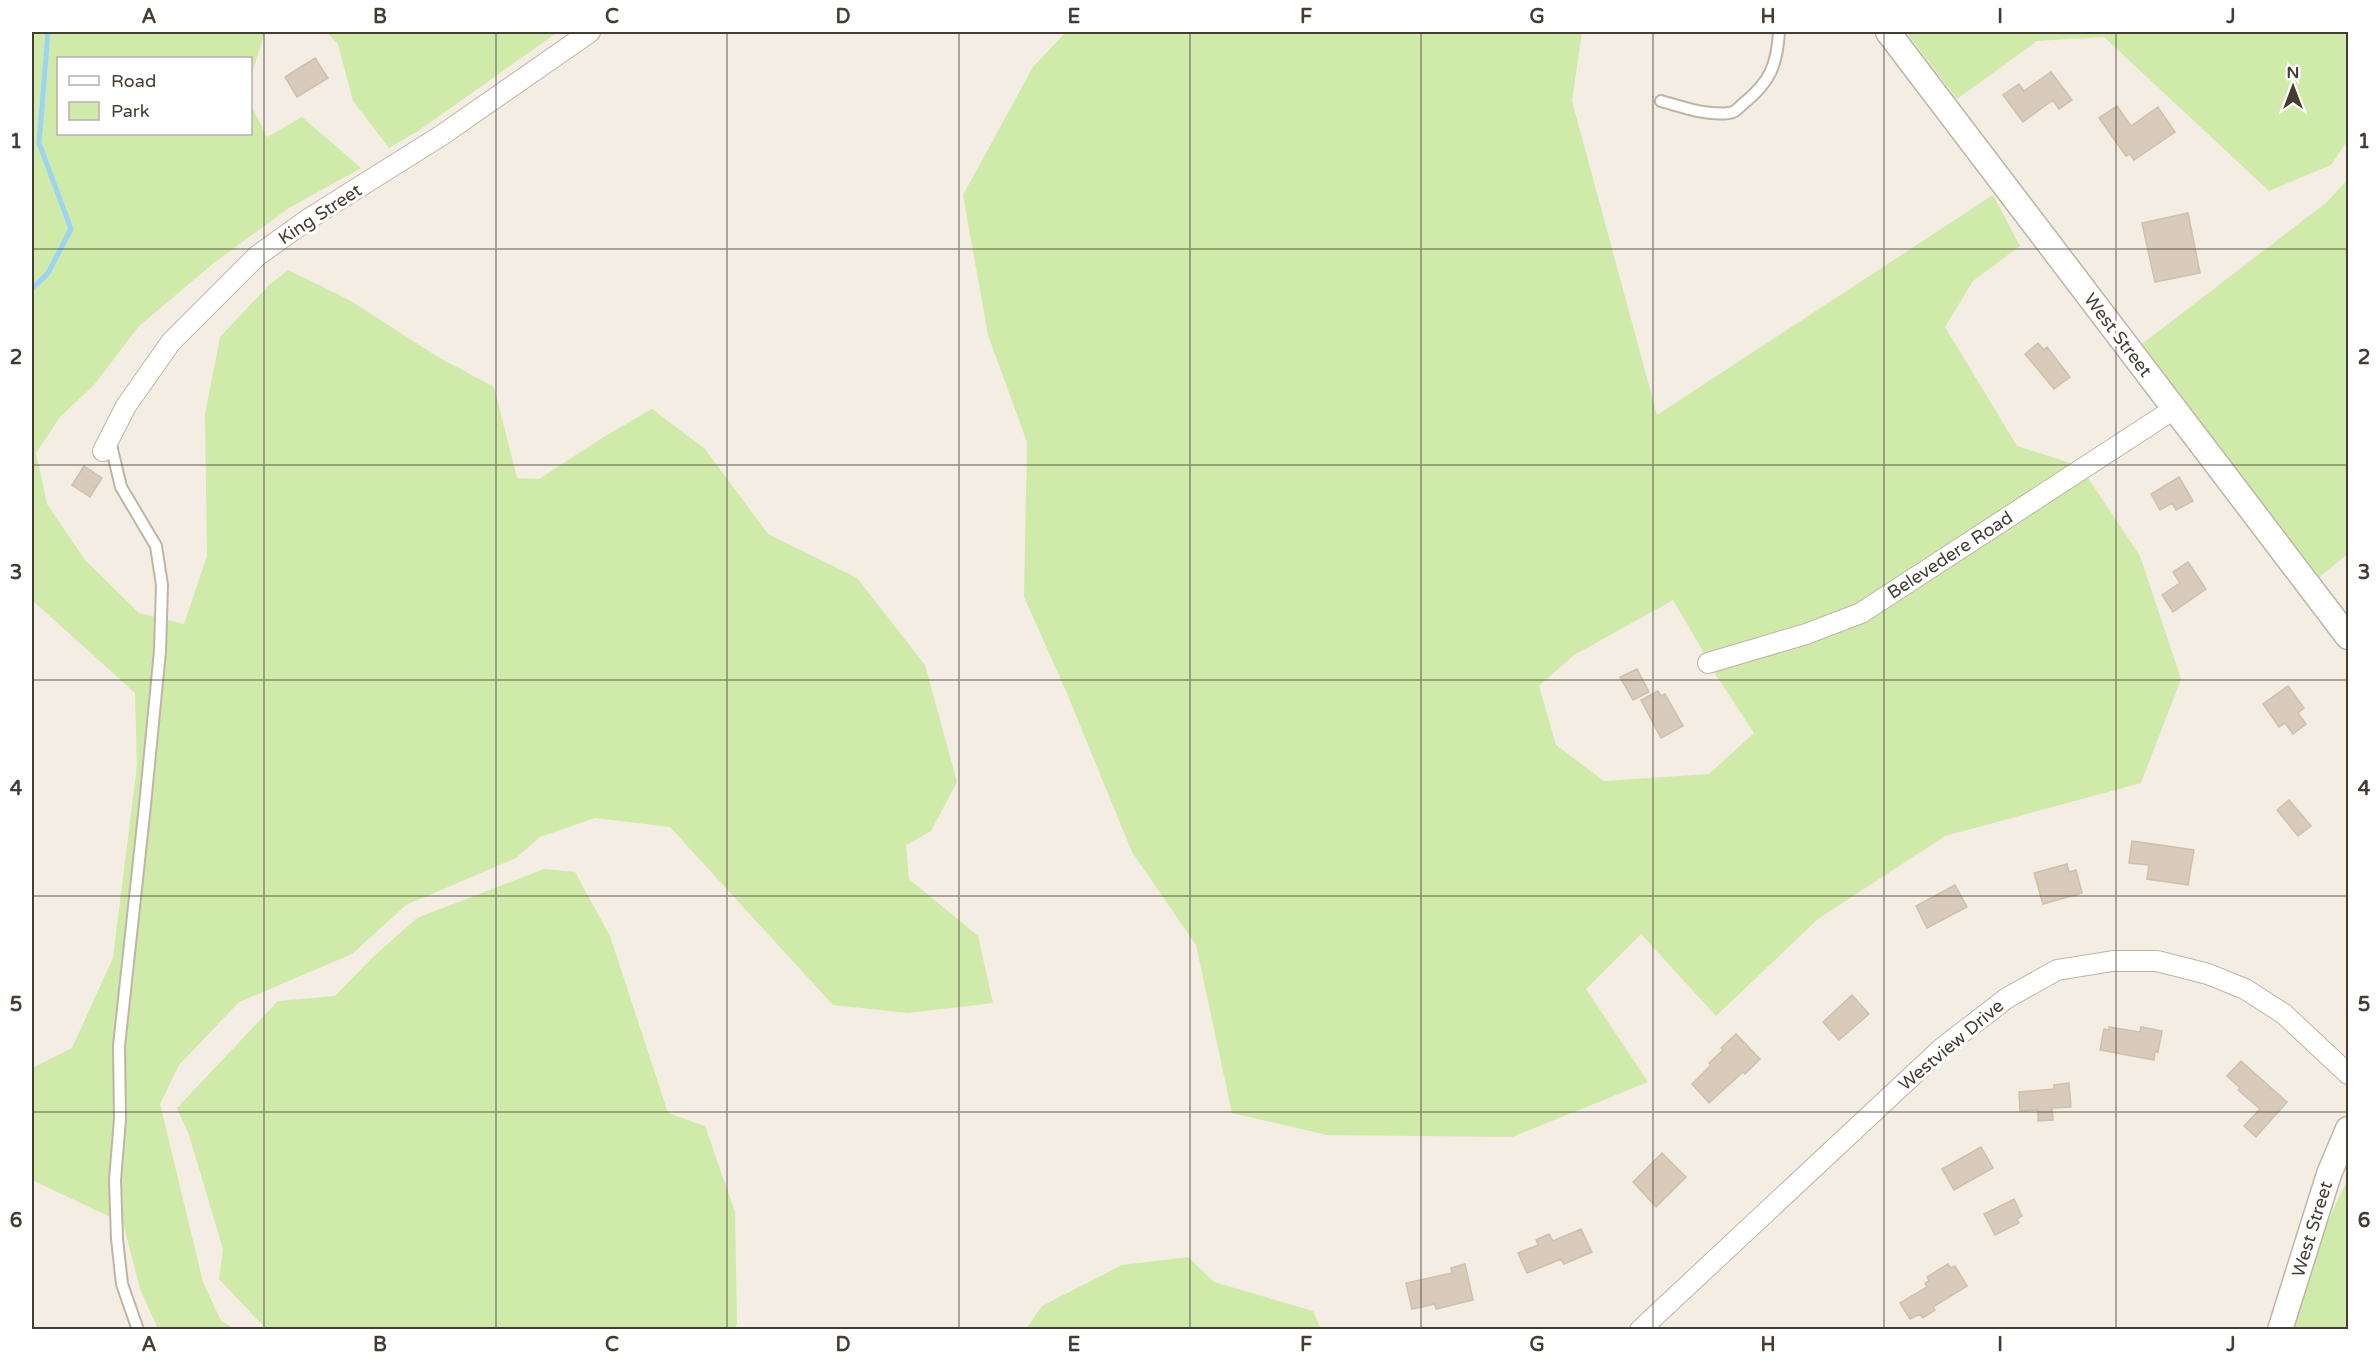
<svg xmlns="http://www.w3.org/2000/svg" width="2380" height="1361" viewBox="0 0 2380 1361" font-family="'Varela Round',sans-serif">
  <rect width="100%" height="100%" fill="#f3ede3"/>
  <path fill="#d0eaa9" d="M 32,32 L 265,32 L 251,76 L 250,58 L 58,58 L 58,134 L 250,134 L 251,105 L 267,137 L 302,117 L 361,168 L 289,208 L 215,262 L 139,326 L 94,385 L 60,417 L 36,453 L 47,504 L 85,560 L 139,613 L 184,624 L 207,556 L 205,414 L 220,337 L 270,284 L 288,270 L 349,300 L 438,357 L 494,387 L 517,478 L 539,479 L 602,438 L 652,409 L 705,449 L 768,534 L 857,578 L 925,665 L 957,782 L 931,831 L 906,845 L 909,879 L 978,936 L 993,1003 L 908,1013 L 833,1005 L 670,827 L 595,818 L 540,837 L 516,858 L 406,905 L 352,954 L 239,1002 L 179,1065 L 160,1104 L 203,1282 L 221,1321 L 235,1329 L 158,1329 L 140,1289 L 123,1223 L 32,1180 L 32,1068 L 72,1048 L 113,958 L 137,766 L 135,693 L 32,600 Z
    M 326,32 L 558,32 L 418,131 L 389,148 L 353,101 L 338,44 Z
    M 1066,32 L 1582,32 L 1572,101 L 1657,415 L 1993,195 L 2020,246 L 1973,281 L 1945,327 L 2017,446 L 2080,466 L 1861,610 L 1707,658 L 1673,600 L 1574,655 L 1539,686 L 1556,745 L 1604,781 L 1709,774 L 1754,733 L 1708,663 L 1861,613 L 2082,469 L 2140,556 L 2181,679 L 2141,783 L 1945,836 L 1818,919 L 1716,1016 L 1641,934 L 1586,989 L 1648,1082 L 1512,1137 L 1327,1135 L 1232,1113 L 1196,945 L 1132,852 L 1066,691 L 1024,597 L 1027,442 L 988,335 L 963,195 L 1033,67 Z
    M 1906,32 L 2348,32 L 2348,140 L 2331,165 L 2269,191 L 2104,37 L 2037,41 L 1957,99 Z
    M 2348,179 L 2348,554 L 2319,577 L 2142,344 L 2327,202 Z
    M 544,869 L 575,872 L 610,936 L 668,1113 L 705,1126 L 735,1212 L 737,1324 L 734,1329 L 266,1329 L 219,1279 L 223,1249 L 189,1135 L 177,1108 L 278,1001 L 335,996 L 373,957 L 417,918 Z
    M 2348,1178 L 2348,1329 L 2291,1330 L 2319,1241 Z
    M 1188,1257 L 1214,1282 L 1313,1311 L 1321,1329 L 1026,1329 L 1042,1306 L 1122,1265 Z"/>
  <g fill="none" stroke-linecap="round" stroke-linejoin="round">
    <path stroke="#9bd4f4" stroke-width="5" d="M 32,289 L 48,273 L 71,229 L 39,143 L 48,32"/>
  </g>
  <path fill="#d8cbbb" stroke="#d0c0ab" stroke-width="1.5" d="M 315,58 L 328,78 L 297,97 L 285,77 Z
    M 2051,72 L 2072,100 L 2059,109 L 2053,100 L 2023,122 L 2003,95 L 2019,84 L 2024,91 Z
    M 2117,106 L 2131,126 L 2158,107 L 2175,132 L 2134,160 L 2130,154 L 2126,156 L 2099,118 Z
    M 2188,213 L 2200,273 L 2155,282 L 2142,223 Z
    M 2038,343 L 2044,350 L 2047,347 L 2070,377 L 2054,389 L 2025,354 Z
    M 84,466 L 102,478 L 90,497 L 72,485 Z
    M 2179,477 L 2193,501 L 2176,510 L 2172,503 L 2160,510 L 2151,494 Z
    M 2188,562 L 2206,589 L 2173,612 L 2162,595 L 2180,583 L 2173,572 Z
    M 1637,669 L 1649,692 L 1633,700 L 1620,677 Z
    M 2288,686 L 2304,708 L 2298,713 L 2306,724 L 2293,734 L 2285,723 L 2279,727 L 2263,704 Z
    M 1658,691 L 1661,696 L 1665,694 L 1683,726 L 1661,738 L 1641,700 Z
    M 2289,800 L 2311,826 L 2298,836 L 2277,810 Z
    M 2132,841 L 2194,850 L 2188,885 L 2147,879 L 2149,865 L 2129,863 Z
    M 2067,864 L 2069,872 L 2076,870 L 2082,893 L 2043,904 L 2034,873 Z
    M 1955,885 L 1967,907 L 1927,928 L 1916,906 Z
    M 1852,995 L 1869,1014 L 1839,1040 L 1823,1022 Z
    M 2109,1027 L 2140,1032 L 2141,1027 L 2162,1031 L 2158,1052 L 2155,1051 L 2154,1060 L 2100,1050 L 2104,1029 L 2109,1030 Z
    M 1736,1034 L 1760,1059 L 1745,1074 L 1743,1072 L 1709,1103 L 1692,1084 L 1711,1065 L 1709,1063 L 1723,1050 L 1721,1048 Z
    M 2241,1061 L 2287,1102 L 2256,1137 L 2244,1126 L 2260,1109 L 2238,1090 L 2240,1088 L 2227,1076 Z
    M 2069,1083 L 2071,1107 L 2052,1108 L 2053,1120 L 2038,1121 L 2038,1110 L 2020,1111 L 2019,1092 L 2054,1089 L 2054,1085 Z
    M 1981,1147 L 1993,1168 L 1954,1190 L 1942,1169 Z
    M 1662,1153 L 1686,1177 L 1656,1207 L 1633,1182 Z
    M 2014,1199 L 2022,1216 L 2017,1219 L 2019,1223 L 1995,1235 L 1984,1214 Z
    M 1581,1229 L 1592,1252 L 1564,1264 L 1561,1259 L 1527,1273 L 1518,1253 L 1538,1245 L 1536,1240 L 1549,1234 L 1553,1241 Z
    M 1465,1264 L 1473,1300 L 1436,1309 L 1435,1304 L 1412,1309 L 1406,1283 L 1452,1273 L 1451,1268 Z
    M 1948,1264 L 1951,1268 L 1955,1266 L 1967,1286 L 1933,1307 L 1935,1310 L 1923,1318 L 1920,1314 L 1910,1319 L 1900,1303 L 1927,1287 L 1925,1283 L 1929,1281 L 1927,1277 Z"/>
  <g fill="none" stroke-linecap="round" stroke-linejoin="round">
    <defs>
      <path id="service" d="M 1661,101 C 1683,107 1706,116 1729,113 C 1735,113 1739,107 1744,103 C 1770,82 1777,65 1779,32
        M 110,441 L 121,487 L 156,546 L 162,585 L 160,651 L 145,805 L 119,1046 L 120,1119 L 115,1180 L 117,1239 L 122,1284 L 138,1330"/>
      <path id="minor" d="M 103,451 L 126,406 L 171,342 L 257,256 L 310,218 L 442,135 L 590,32
        M 1708,663 L 1806,634 L 1861,613 L 2174,409
        M 1640,1330 L 1942,1048 L 2007,998 L 2057,970 L 2113,961 L 2157,961 L 2208,974 L 2245,989 L 2284,1014 L 2348,1074"/>
      <path id="tertiary" d="M 1888,32 L 2348,637
        M 2280,1330 L 2329,1174 L 2348,1129"/>
    </defs>
    <use href="#service" stroke="#bfb5a6" stroke-width="14"/>
    <use href="#minor" stroke="#bfb5a6" stroke-width="22"/>
    <use href="#tertiary" stroke="#bfb5a6" stroke-width="27"/>
    <use href="#service" stroke="#fff" stroke-width="10"/>
    <use href="#minor" stroke="#fff" stroke-width="20"/>
    <use href="#tertiary" stroke="#fff" stroke-width="24"/>
  </g>
  <path fill="none" stroke="#453d33" stroke-width="1.5" stroke-opacity="0.55" d="M 264,32 L 264,1330M 496,32 L 496,1330M 727,32 L 727,1330M 959,32 L 959,1330M 1190,32 L 1190,1330M 1421,32 L 1421,1330M 1653,32 L 1653,1330M 1884,32 L 1884,1330M 2116,32 L 2116,1330M 32,249 L 2348,249M 32,465 L 2348,465M 32,680 L 2348,680M 32,896 L 2348,896M 32,1112 L 2348,1112"/>
  <g text-anchor="middle" stroke-width="6" stroke-linejoin="round" paint-order="stroke">
    <g font-size="18" fill="#453d33" stroke="#fff">
      <text transform="translate(320 214) rotate(-33)" y="6">King Street</text>
      <text transform="translate(2118 335) rotate(53)" y="6">West Street</text>
      <text transform="translate(1950 555) rotate(-33)" y="6">Belevedere Road</text>
      <text transform="translate(1951 1045) rotate(-40)" y="6">Westview Drive</text>
      <text transform="translate(2312 1229) rotate(-73)" y="6">West Street</text>
    </g>
  </g>
  <rect width="2380" height="1361" fill="none" stroke="#ffffff" stroke-width="66"/>
  <rect x="57" y="57" width="195" height="78" fill="#ffffff" stroke="#b5b1ad" stroke-width="1.5"/>
  <rect x="69" y="76" width="30" height="9" fill="#ffffff" stroke="#b5b1ad" stroke-width="1.5"/>
  <text x="111" y="87" font-size="18" fill="#453d33">Road</text>
  <rect x="69" y="102" width="30" height="18" fill="#d0eaa9" stroke="#b5b1ad" stroke-width="1.5"/>
  <text x="111" y="117" font-size="18" fill="#453d33">Park</text>
  <g transform="translate(2293 87)" stroke="#ffffff" stroke-width="4.5" paint-order="stroke">
  <path d="M0-4.5L10 22L0 15L-10 22Z" fill="#453d33"/>
  <text y="-9" font-size="16" font-weight="bold" text-anchor="middle" fill="#453d33">N</text>
  </g>
  <rect x="33" y="33" width="2314" height="1295" fill="none" stroke="#453d33" stroke-width="2"/>
  <g font-size="20" text-anchor="middle" font-weight="bold" fill="#453d33">
    <text x="149" y="23">A</text>
    <text x="380" y="23">B</text>
    <text x="612" y="23">C</text>
    <text x="843" y="23">D</text>
    <text x="1074" y="23">E</text>
    <text x="1306" y="23">F</text>
    <text x="1537" y="23">G</text>
    <text x="1768" y="23">H</text>
    <text x="2000" y="23">I</text>
    <text x="2231" y="23">J</text>
    <text x="16" y="148">1</text>
    <text x="2364" y="148">1</text>
    <text x="16" y="364">2</text>
    <text x="2364" y="364">2</text>
    <text x="16" y="579">3</text>
    <text x="2364" y="579">3</text>
    <text x="16" y="795">4</text>
    <text x="2364" y="795">4</text>
    <text x="16" y="1011">5</text>
    <text x="2364" y="1011">5</text>
    <text x="16" y="1227">6</text>
    <text x="2364" y="1227">6</text>
    <text x="149" y="1351">A</text>
    <text x="380" y="1351">B</text>
    <text x="612" y="1351">C</text>
    <text x="843" y="1351">D</text>
    <text x="1074" y="1351">E</text>
    <text x="1306" y="1351">F</text>
    <text x="1537" y="1351">G</text>
    <text x="1768" y="1351">H</text>
    <text x="2000" y="1351">I</text>
    <text x="2231" y="1351">J</text>
  </g>
</svg>
